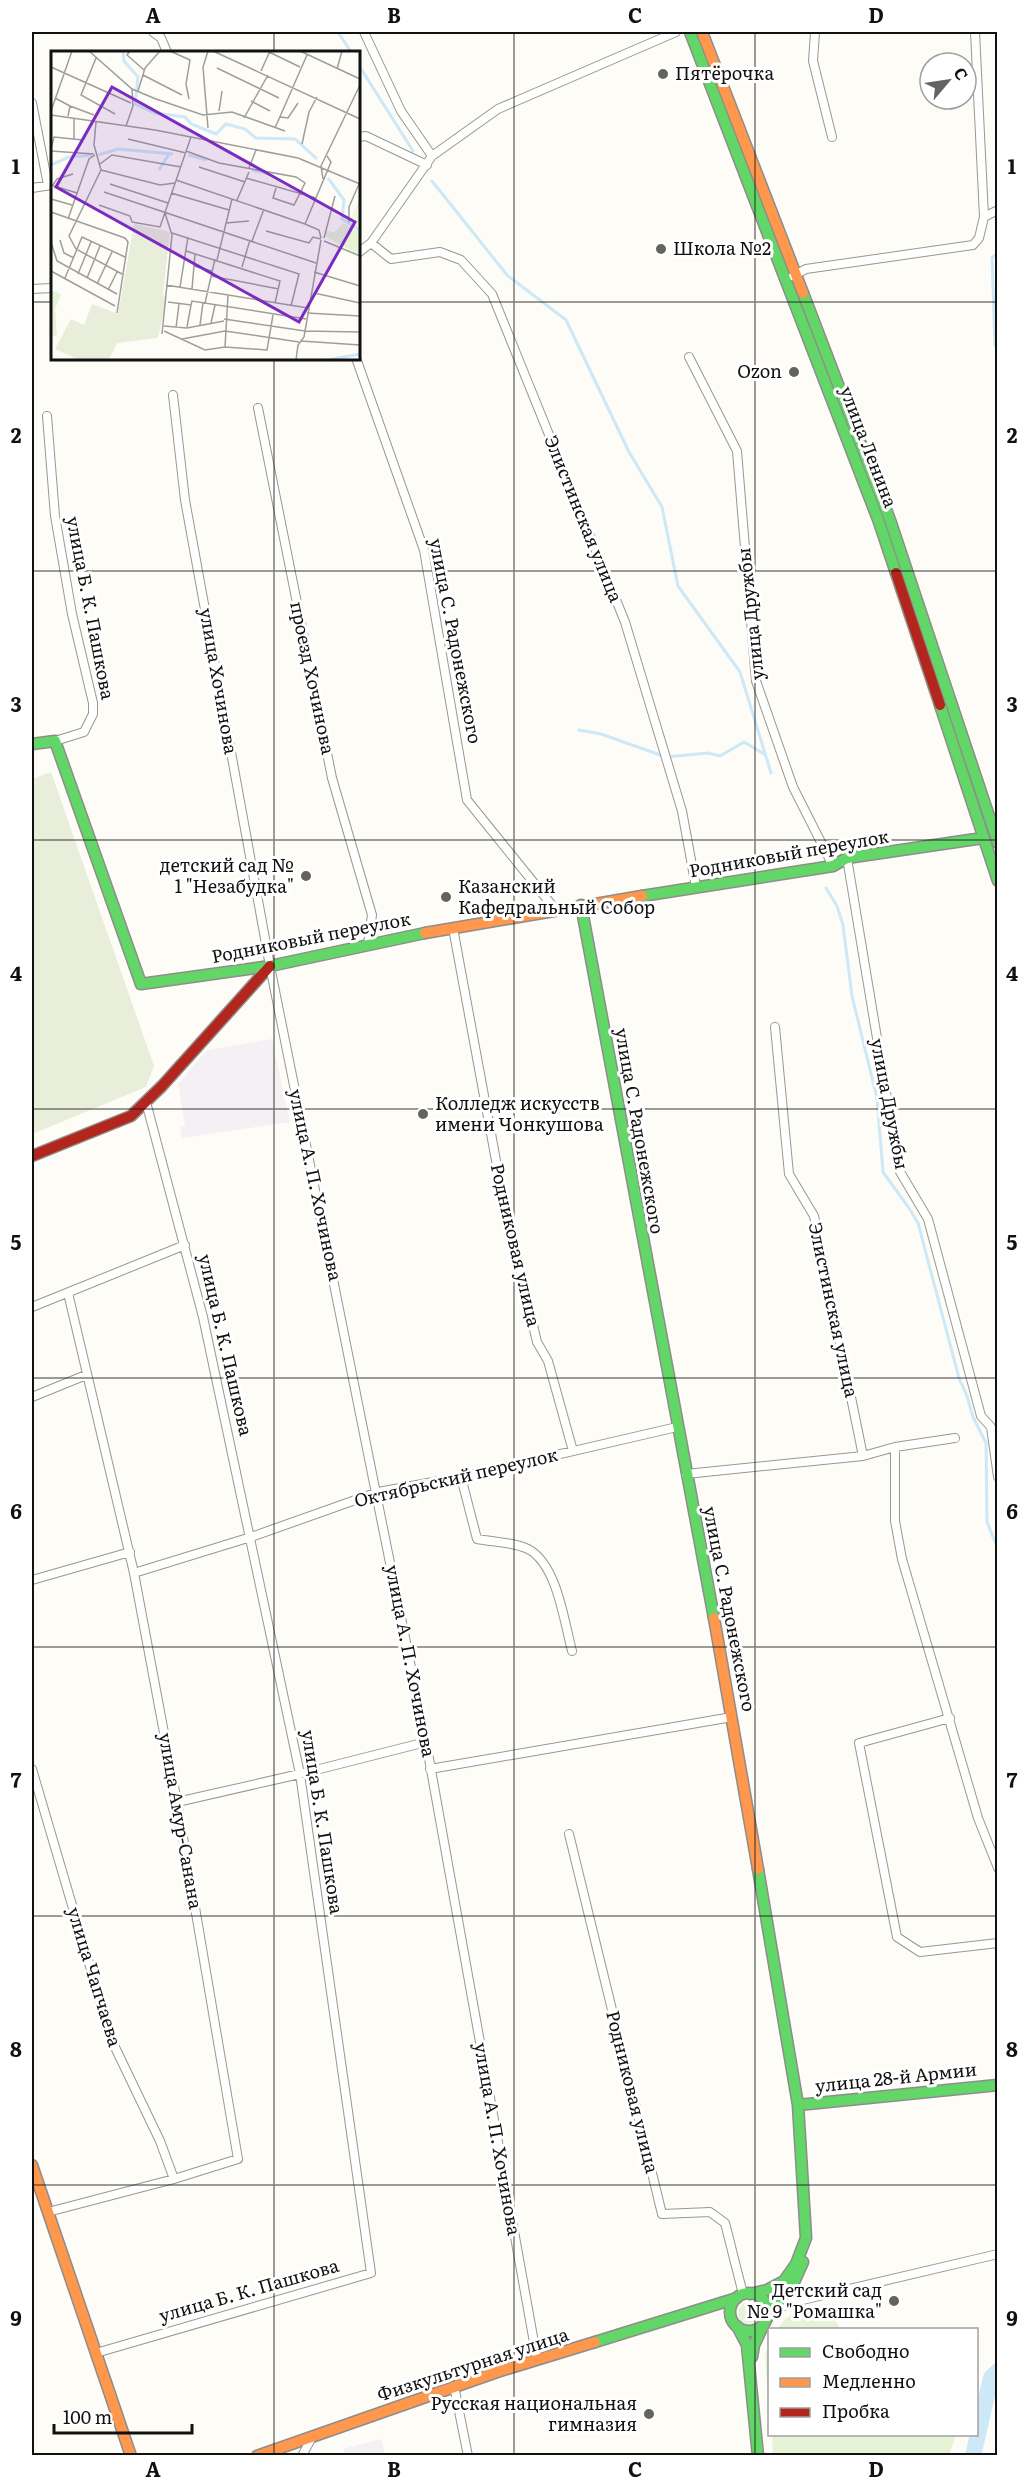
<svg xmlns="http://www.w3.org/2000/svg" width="1029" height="2487" viewBox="0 0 1029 2487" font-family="Literata,serif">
  <rect width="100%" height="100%" fill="#fdfcf7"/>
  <path fill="#f5f0f3" d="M 272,1039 L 290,1122 L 182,1138 L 180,1127 L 185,1126 L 178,1084 L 207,1050 Z
    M 381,2439 L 385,2455 L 345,2455 L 343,2449 Z"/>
  <path fill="#e7f3d7" d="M738 2313a11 11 0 1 1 22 0a11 11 0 1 1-22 0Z
    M 827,2304 L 840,2329 L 778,2329 C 787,2310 809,2308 827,2304 Z
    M 769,2346 L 769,2410 L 765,2355 Z
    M 772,2435 L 772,2434 L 956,2435 L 949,2456 L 773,2455 Z"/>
  <path fill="#e9eedb" d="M 51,772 L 154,1066 L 146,1087 L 32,1134 L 32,779 Z"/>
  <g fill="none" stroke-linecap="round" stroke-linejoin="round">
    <path stroke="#cde8f7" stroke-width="3" d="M 338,32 L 351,52
      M 358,64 L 413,151
      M 432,181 L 507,275 L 566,320 L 629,452 L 662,507 L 678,586 L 740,672 L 771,773
      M 998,254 L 992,257 L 995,345 L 998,348
      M 579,730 L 601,734 L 666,757 L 708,753 L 720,756 L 744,742 L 764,754
      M 826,888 L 837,906 L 843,925 L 852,996 L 877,1098 L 883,1172 L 909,1208 L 918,1223 L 959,1378 L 967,1396 L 973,1417 L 986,1443 L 987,1522 L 998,1549"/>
    <path stroke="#cde8f7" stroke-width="16" d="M 973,2456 L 991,2378 L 998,2371"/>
    <defs>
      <path id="street" d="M 153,32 L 161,38 L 167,52
        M 364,32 L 401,111 L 432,156
        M 815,32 L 813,61 L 832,137
        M 975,32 L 984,217
        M 32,103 L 48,185
        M 358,137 L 366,136 L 427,165
        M 32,188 L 51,185
        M 371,243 L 391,259 L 440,252 L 461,260 L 492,294 L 625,622 L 682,811 L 696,887
        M 358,253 L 371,243 L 432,156 L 498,109 L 676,32
        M 793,276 L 806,269 L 973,245 L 979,238 L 984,217 L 998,210
        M 32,289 L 52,288
        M 689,357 L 737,451 L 756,681 L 793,787 L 833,866
        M 356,358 L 424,550 L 467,800 L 555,909
        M 173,395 L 185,500 L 270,966 L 426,1742 L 537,2359
        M 258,408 L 332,778 L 372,915 L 368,944
        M 47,416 L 55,516 L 72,614 L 93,703 L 93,714 L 84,732 L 55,741
        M 847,858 L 899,1170 L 928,1219 L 981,1416 L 991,1427 L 998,1477
        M 453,928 L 502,1193 L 537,1342 L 548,1361 L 573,1451
        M 775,1027 L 789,1174 L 814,1216 L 863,1456
        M 32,1307 L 185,1245
        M 32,1397 L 86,1375
        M 895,1447 L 895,1521 L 902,1559 L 978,1818 L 998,1868
        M 686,1474 L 863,1456 L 895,1447 L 955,1438
        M 461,1477 L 477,1539 C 493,1542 514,1542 528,1549 C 557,1564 564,1621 572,1651
        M 134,1573 L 251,1537 L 378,1492 L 461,1477 L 677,1427
        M 32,1580 L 130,1552
        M 950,1718 L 859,1743 L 897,1937 L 920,1952 L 998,1943
        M 32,1769 L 112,2041 L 160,2141 L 174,2179
        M 430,1769 L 732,1717
        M 177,1802 L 300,1774 L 426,1742
        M 569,1834 L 662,2214 L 710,2212 L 725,2223 L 743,2294
        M 48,2212 L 174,2179 L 238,2159 L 177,1802 L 134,1573 L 68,1293
        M 778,2308 L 794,2302 L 998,2254
        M 96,2353 L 371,2273 L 300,1774 L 203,1317 L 146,1102
        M 454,2386 L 468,2456
        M 302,2456 L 312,2437"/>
      <path id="fast" d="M 690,32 L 879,522 L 896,573
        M 803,293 L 890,520 L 998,843
        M 940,705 L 998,881
        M 32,744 L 55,741 L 141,984 L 270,966 L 425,933
        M 642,896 L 833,866 L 847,858 L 983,838
        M 581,905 L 714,1618
        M 798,2105 L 998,2085
        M730 2312a19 19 0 1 1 38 0a19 19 0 1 1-38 0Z
        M 750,2294 L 767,2290 L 784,2281 L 796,2264 L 806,2238 L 798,2105 L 758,1869
        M 768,2313 L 790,2291 L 803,2262
        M 737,2326 L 747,2345 L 758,2456
        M 595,2342 L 737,2298
        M 752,2357 L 754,2345 L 764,2324"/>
      <path id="slow" d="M 702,32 L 803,293
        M 425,933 L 642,896
        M 714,1618 L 758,1869
        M 32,2165 L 131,2456
        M 257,2456 L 497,2372 L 595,2342"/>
      <path id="jam" d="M 896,573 L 940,705
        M 32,1156 L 131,1116 L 162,1086 L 270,966"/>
    </defs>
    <use href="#street" stroke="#979795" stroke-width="10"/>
    <use href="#fast" stroke="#8e8d8b" stroke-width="13"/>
    <use href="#slow" stroke="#8e8d8b" stroke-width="13"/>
    <use href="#jam" stroke="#8e8d8b" stroke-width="13"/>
    <use href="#street" stroke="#fffffe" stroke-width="8"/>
    <use href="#fast" stroke="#63d668" stroke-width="10"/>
    <use href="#slow" stroke="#ff974d" stroke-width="10"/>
    <use href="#jam" stroke="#b3261e" stroke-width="10"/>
  </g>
  <path fill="none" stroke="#111" stroke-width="1.5" stroke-opacity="0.55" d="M 274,32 L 274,52M 514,32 L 514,2456M 755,32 L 755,2456M 32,302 L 52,302M 358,302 L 998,302M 274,358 L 274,2456M 32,571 L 998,571M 32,840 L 998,840M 32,1109 L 998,1109M 32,1378 L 998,1378M 32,1647 L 998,1647M 32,1916 L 998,1916M 32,2185 L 998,2185"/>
  <g fill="#646362" stroke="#fff" stroke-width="2">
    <circle cx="663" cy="74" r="6"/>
    <circle cx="661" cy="249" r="6"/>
    <circle cx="794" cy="372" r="6"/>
    <circle cx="306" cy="876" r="6"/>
    <circle cx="446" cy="897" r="6"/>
    <circle cx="423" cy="1114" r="6"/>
    <circle cx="894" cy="2301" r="6"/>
    <circle cx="649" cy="2414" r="6"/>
  </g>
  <g text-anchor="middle" stroke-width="6" stroke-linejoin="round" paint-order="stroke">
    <g font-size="18" fill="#111" stroke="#fff" text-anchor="start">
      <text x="675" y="80">Пятёрочка</text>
      <text x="673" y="255">Школа №2</text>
      <text x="782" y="378" text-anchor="end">Ozon</text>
      <text x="294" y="872" text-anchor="end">детский сад №<tspan x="294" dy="21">1 "Незабудка"</tspan></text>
      <text x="458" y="893">Казанский<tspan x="458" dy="21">Кафедральный Собор</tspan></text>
      <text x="435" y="1110">Колледж искусств<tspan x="435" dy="21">имени Чонкушова</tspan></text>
      <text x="882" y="2297" text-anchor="end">Детский сад<tspan x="882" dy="21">№ 9 "Ромашка"</tspan></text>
      <text x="637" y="2410" text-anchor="end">Русская национальная<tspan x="637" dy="21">гимназия</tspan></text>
    </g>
    <g font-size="18" fill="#111" stroke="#fff">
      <text transform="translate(868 447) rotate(69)" y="6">улица Ленина</text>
      <text transform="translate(583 519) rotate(68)" y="6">Элистинская улица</text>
      <text transform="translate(90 608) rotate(79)" y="6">улица Б. К. Пашкова</text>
      <text transform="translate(751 614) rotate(-96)" y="6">улица Дружбы</text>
      <text transform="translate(455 641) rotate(79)" y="6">улица С. Радонежского</text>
      <text transform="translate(312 678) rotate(78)" y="6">проезд Хочинова</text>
      <text transform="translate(218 681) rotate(80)" y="6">улица Хочинова</text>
      <text transform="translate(789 854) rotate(-10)" y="6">Родниковый переулок</text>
      <text transform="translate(311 938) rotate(-11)" y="6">Родниковый переулок</text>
      <text transform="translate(889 1104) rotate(79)" y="6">улица Дружбы</text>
      <text transform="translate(639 1131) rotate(80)" y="6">улица С. Радонежского</text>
      <text transform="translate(315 1185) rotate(78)" y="6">улица А. П. Хочинова</text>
      <text transform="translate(515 1245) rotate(77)" y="6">Родниковая улица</text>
      <text transform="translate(833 1310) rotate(78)" y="6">Элистинская улица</text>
      <text transform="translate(225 1345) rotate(77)" y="6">улица Б. К. Пашкова</text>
      <text transform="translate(456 1478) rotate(-13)" y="6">Октябрьский переулок</text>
      <text transform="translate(729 1609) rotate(79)" y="6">улица С. Радонежского</text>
      <text transform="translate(410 1661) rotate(79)" y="6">улица А. П. Хочинова</text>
      <text transform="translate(180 1821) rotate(80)" y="6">улица Амур-Санана</text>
      <text transform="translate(322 1822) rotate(81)" y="6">улица Б. К. Пашкова</text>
      <text transform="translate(94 1977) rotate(73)" y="6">улица Чапчаева</text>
      <text transform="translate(896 2078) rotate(-6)" y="6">улица 28-й Армии</text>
      <text transform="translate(632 2092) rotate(76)" y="6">Родниковая улица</text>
      <text transform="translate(497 2139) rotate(80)" y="6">улица А. П. Хочинова</text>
      <text transform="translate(249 2291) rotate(-16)" y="6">улица Б. К. Пашкова</text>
      <text transform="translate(473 2365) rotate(-18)" y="6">Физкультурная улица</text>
    </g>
  </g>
  <g transform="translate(51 51)">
    <rect width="309" height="309" fill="#fdfcf7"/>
    <path d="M 292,172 L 309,181 L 309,204 L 275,186 L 275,180 L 284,181 ZM 0,239 L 10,243 L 4,258 L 6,284 L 0,286 Z" fill="#e7f3d7"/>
    <path d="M 83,173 L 119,181 L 112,243 L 116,248 L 107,287 L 66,292 L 58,309 L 28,309 L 4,298 L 20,268 L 33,274 L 41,253 L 67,263 Z" fill="#e9eedb"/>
    <path d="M 309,146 L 309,176 L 299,169 Z" fill="#f0f6e1"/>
    <path fill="none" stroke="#cde8f7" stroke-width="3" d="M 72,0 L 73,10 L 87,26 L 84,53 L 104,62 L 134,66 L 140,73 L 165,83 L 175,73 L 194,78 L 205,87 L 244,88 L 266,108M 47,104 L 67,98 L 122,103M 137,104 L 156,109M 0,114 L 18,106 L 42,104M 108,119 L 118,103M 201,119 L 219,123M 277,127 L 293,149 L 291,168 L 309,179M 277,309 L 309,303"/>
    <path fill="none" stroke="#9f9e9b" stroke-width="1.5" d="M 38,0 L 81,38 L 105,48 L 152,64 L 181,61 L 234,80M 79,0 L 76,4 L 93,19M 119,0 L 139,9 L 135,33 L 138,48M 162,0 L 309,68M 216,0 L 249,16M 249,0 L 309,28M 45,7 L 30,44 L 64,63M 0,16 L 80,52M 166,17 L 228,47M 286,18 L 291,0M 210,20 L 219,0M 92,24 L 131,44M 87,40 L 94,17 L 109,0M 4,47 L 19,55 L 17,65M 200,50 L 219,60M 19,55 L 43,64M 0,60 L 21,0M 168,60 L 171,40M 0,64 L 104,79 L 247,107 L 309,133M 229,66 L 237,67 L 247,52M 193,67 L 217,24M 45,71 L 43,94 L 50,119 L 18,185 L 25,198 L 71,223M 75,75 L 82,55 L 81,38M 157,77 L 152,16 L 157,0M 224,77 L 256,4M 23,88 L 23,67M 77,88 L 135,102M 251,93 L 258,61 L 266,46M 0,98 L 3,86 L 32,89M 0,100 L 43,103M 135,100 L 168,112 L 245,126 L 254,132 L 243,154 L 222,147 L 225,137M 49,113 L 61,104 L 130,116M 148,116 L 194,131M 198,117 L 205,99M 50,119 L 109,134 L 124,132M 195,127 L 265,147M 272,128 L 270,115 L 309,34M 125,129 L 254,173 L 268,179 L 270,187M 59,133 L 117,152M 0,134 L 26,142M 2,134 L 6,128 L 22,123M 53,141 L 265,212M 120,142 L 178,159M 0,148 L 21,154M 186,149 L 198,121M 48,154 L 79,165 L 81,171M 0,161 L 74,187M 17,168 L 38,108 L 44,104M 81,171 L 109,176 L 140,86M 298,171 L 298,156 L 308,133M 175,172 L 198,170M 254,173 L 280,111 L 276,105M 215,180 L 258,192 L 262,186 L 270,188M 121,182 L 248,223 L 240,255M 273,187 L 284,145M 9,189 L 13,202 L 23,207M 201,190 L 213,158M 273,190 L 309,205M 0,191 L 6,210 L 66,243M 135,200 L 229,230 L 224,252M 166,209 L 181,148M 143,215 L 161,220M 191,216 L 199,189M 0,220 L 64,255M 263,221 L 309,235M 27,223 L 40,191M 160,225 L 228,238M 14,227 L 31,186 L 74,206M 36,227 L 49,195M 46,233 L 61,201M 115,234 L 257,257M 129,236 L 137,186M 141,238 L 144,203M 57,239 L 66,221M 263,242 L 309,252M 117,251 L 140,254 L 141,250 L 255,268M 154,252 L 164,208M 66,262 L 77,191 L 74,187M 256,262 L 309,265M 173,268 L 254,280 L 309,281M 160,272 L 164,254M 149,274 L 152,252M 113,275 L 136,277 L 173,270M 136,276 L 140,254M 125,277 L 128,253M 113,280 L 154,299 L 174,296 L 216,299 L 222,264M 111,283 L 121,184 L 114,162M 131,288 L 174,280 L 248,291M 250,290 L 309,294M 174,296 L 177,244M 245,309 L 247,294 L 253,286 L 270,189"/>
    <path fill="#7b2cbf" fill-opacity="0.15" stroke="#7b2cbf" stroke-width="3" d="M 61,36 L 304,171 L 248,271 L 5,136 Z"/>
    <rect width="309" height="309" fill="none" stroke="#111" stroke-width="3"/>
  </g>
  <rect width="1029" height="2487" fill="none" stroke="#ffffff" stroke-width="66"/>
  <rect x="768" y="2328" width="210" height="108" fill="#ffffff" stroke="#a0a0a0" stroke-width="1.5"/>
  <rect x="780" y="2348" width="30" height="9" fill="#63d668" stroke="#a0a0a0" stroke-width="1.5"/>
  <text x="822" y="2358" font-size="18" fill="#111111">Свободно</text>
  <rect x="780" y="2378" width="30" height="9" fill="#ff974d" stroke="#a0a0a0" stroke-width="1.5"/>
  <text x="822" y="2388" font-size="18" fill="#111111">Медленно</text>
  <rect x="780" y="2408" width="30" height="9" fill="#b3261e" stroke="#a0a0a0" stroke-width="1.5"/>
  <text x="822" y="2418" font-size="18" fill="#111111">Пробка</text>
  <g transform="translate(948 81) rotate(61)"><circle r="28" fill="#ffffff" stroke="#a0a0a0" stroke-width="1.5"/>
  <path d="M0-4.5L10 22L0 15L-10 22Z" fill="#646362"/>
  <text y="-9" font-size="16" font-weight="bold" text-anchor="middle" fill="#111111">С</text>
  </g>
  <path d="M54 2424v9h138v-9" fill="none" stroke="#111111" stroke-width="3"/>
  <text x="63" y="2424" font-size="18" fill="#111111" stroke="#ffffff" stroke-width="4.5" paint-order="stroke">100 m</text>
  <rect x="33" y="33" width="963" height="2421" fill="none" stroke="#111" stroke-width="2"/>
  <g font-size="20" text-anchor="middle" font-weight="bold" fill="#111">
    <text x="153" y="23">A</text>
    <text x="394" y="23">B</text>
    <text x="635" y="23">C</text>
    <text x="876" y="23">D</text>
    <text x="16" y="174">1</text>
    <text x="1012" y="174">1</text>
    <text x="16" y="443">2</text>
    <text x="1012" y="443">2</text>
    <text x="16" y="712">3</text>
    <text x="1012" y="712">3</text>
    <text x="16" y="981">4</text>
    <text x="1012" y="981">4</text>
    <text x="16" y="1250">5</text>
    <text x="1012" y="1250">5</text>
    <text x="16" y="1519">6</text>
    <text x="1012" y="1519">6</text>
    <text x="16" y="1788">7</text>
    <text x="1012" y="1788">7</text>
    <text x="16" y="2057">8</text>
    <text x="1012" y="2057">8</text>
    <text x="16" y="2326">9</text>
    <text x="1012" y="2326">9</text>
    <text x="153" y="2477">A</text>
    <text x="394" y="2477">B</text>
    <text x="635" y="2477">C</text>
    <text x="876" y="2477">D</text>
  </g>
</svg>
